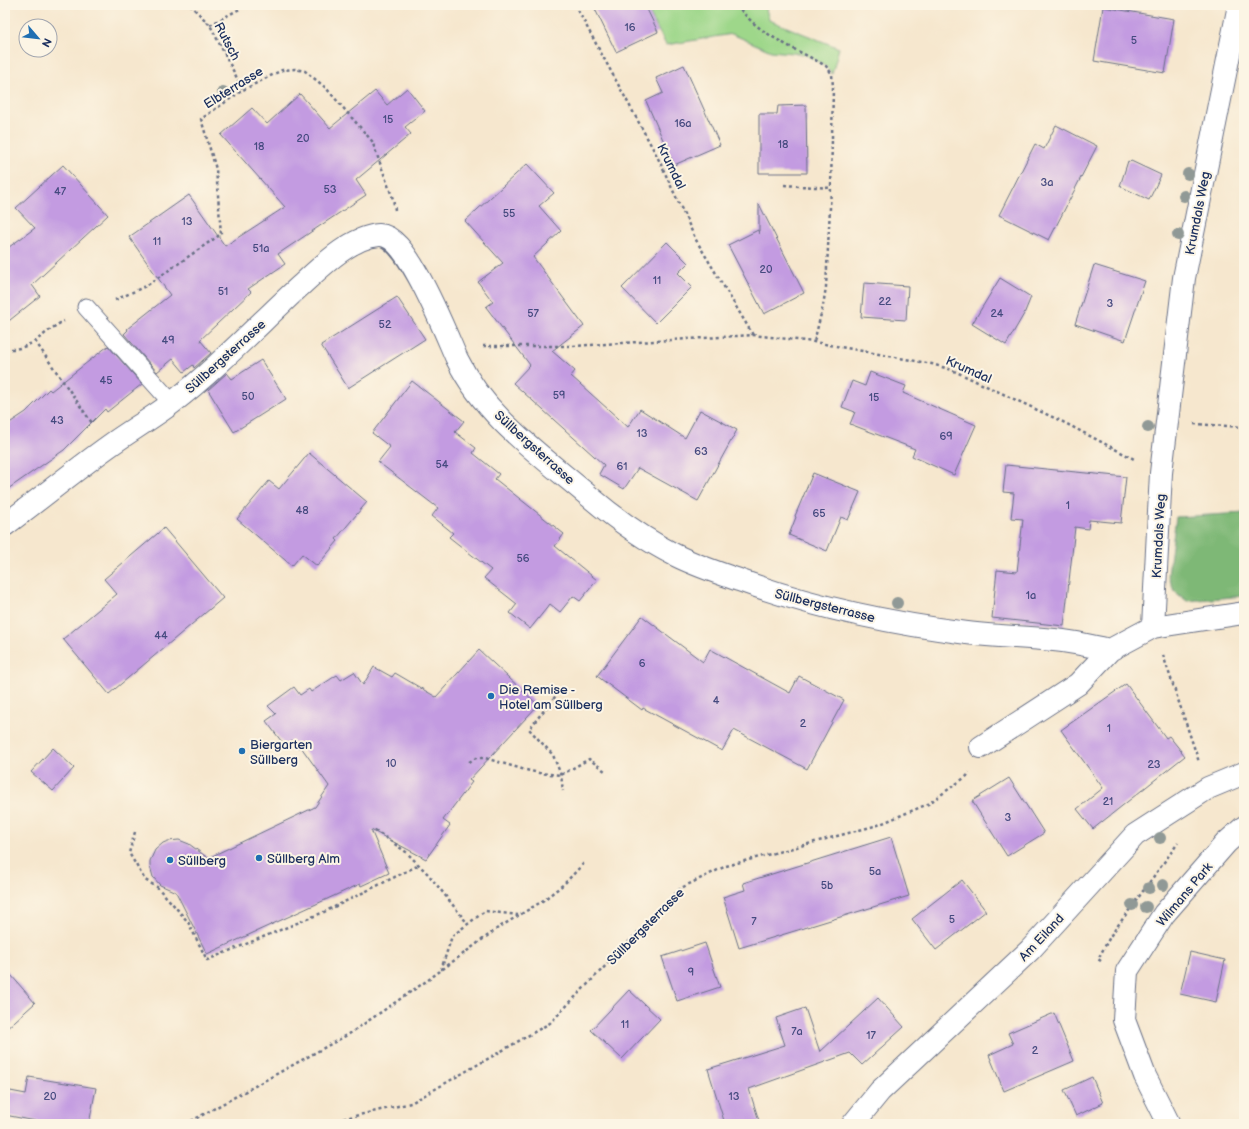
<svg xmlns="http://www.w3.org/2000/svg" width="1249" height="1129" viewBox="0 0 1249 1129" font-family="'Balsamiq Sans',sans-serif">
  <rect width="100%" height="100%" fill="#fcf5e5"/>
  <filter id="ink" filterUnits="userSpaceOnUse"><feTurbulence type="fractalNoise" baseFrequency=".025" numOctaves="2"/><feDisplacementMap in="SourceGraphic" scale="8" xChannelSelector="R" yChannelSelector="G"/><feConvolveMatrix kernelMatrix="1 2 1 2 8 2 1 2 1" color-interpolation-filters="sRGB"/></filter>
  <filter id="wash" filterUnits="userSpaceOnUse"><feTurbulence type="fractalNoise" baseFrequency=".012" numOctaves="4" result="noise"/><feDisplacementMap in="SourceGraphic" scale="16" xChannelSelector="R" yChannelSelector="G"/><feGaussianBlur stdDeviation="0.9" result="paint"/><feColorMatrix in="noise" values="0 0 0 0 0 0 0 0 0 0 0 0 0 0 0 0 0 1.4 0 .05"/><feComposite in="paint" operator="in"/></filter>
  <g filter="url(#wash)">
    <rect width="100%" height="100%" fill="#f6e7ce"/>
    <path fill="#9ed78a" stroke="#5c8374" d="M 645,5 L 765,5 L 769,20 L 839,48 L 832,74 L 826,66 L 804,54 L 771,51 L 732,34 L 666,45 Z"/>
    <path fill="#7eb876" stroke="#4c746a" d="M 1244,513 L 1244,596 L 1187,601 L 1174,591 L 1168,575 L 1176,517 Z"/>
    <g id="blocks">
      <path fill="#c39be1" d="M 593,5 L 645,5 L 658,32 L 616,52 Z
        M 1103,7 L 1174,19 L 1165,73 L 1094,61 Z
        M 684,65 L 720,145 L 674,165 L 646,101 L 663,93 L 656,78 Z
        M 407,88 L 425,111 L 405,127 L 411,134 L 356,180 L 366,195 L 278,254 L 285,264 L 248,289 L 251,292 L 200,340 L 211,353 L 194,368 L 193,365 L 184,372 L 173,359 L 157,372 L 124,334 L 128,330 L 127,329 L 170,295 L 129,237 L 189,195 L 225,246 L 285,207 L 221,135 L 252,108 L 267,124 L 300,94 L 330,128 L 375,91 L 387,105 Z
        M 806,105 L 807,173 L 759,173 L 759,114 L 777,114 L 778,106 Z
        M 1056,125 L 1097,146 L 1049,240 L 999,215 L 1035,144 L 1044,149 Z
        M 1128,161 L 1130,162 L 1131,161 L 1161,175 L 1149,200 L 1120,186 Z
        M 527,164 L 554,193 L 539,206 L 561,231 L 533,257 L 584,326 L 552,351 L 575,371 L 571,376 L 628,427 L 640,409 L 685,438 L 700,410 L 737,430 L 698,501 L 638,468 L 624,489 L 599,474 L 604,465 L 513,383 L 530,365 L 486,307 L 493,302 L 478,282 L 503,263 L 465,221 Z
        M 63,165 L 108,215 L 32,285 L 40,296 L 5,324 L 5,250 L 35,228 L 16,208 Z
        M 759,204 L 804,293 L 764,314 L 728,245 L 758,230 L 759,234 Z
        M 667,242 L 688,263 L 678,273 L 692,287 L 656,323 L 622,288 Z
        M 1094,265 L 1145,281 L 1125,341 L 1075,324 Z
        M 1000,278 L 1031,297 L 1024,314 L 1006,345 L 972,324 Z
        M 864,283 L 908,286 L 906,320 L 861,317 Z
        M 397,297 L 425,339 L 348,388 L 321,345 Z
        M 108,346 L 142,384 L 107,412 L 105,409 L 64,450 L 5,491 L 5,426 L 26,412 L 49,389 L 51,391 Z
        M 261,360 L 286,399 L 234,432 L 208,390 L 227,373 L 232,379 Z
        M 870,372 L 906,386 L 903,393 L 976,425 L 954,475 L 912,456 L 915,449 L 850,424 L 855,412 L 842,407 L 852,381 L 865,386 Z
        M 412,381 L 464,421 L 455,432 L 476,448 L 473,453 L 499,474 L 495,479 L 564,534 L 555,546 L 597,580 L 580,601 L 573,596 L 560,612 L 550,604 L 530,629 L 510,613 L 517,604 L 484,578 L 491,570 L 449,537 L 453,533 L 432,516 L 438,508 L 378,462 L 390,447 L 372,433 Z
        M 309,453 L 367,502 L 336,539 L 338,541 L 317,566 L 302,554 L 292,566 L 237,519 L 269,481 L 279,489 Z
        M 1006,465 L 1126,477 L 1121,523 L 1089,520 L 1088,529 L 1075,527 L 1064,626 L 992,618 L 997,570 L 1017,572 L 1023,519 L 1011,518 L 1014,493 L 1003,492 Z
        M 813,473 L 860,492 L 848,520 L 841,517 L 827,551 L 789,535 L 796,517 L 795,516 Z
        M 164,528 L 223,598 L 109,694 L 63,639 L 117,594 L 104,579 Z
        M 642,616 L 703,662 L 710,649 L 790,693 L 799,676 L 844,700 L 807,769 L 734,730 L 722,751 L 643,708 L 642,710 L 597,676 Z
        M 479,650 L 538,705 L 469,780 L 472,782 L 443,820 L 450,825 L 426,859 L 371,830 L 389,873 L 361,886 L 360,884 L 207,954 L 176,892 L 160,885 L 153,877 L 150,866 L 150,861 L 155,850 L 163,843 L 168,841 L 179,840 L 189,844 L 208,858 L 315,807 L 329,786 L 301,747 L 298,748 L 292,740 L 285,746 L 266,721 L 276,714 L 268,706 L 294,687 L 300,695 L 309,689 L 311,692 L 337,675 L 341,680 L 354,672 L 363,685 L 374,667 L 392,677 L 395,673 L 436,697 Z
        M 1126,684 L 1166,738 L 1169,736 L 1185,756 L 1093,829 L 1077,809 L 1103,788 L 1061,730 Z
        M 53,748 L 74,768 L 53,791 L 31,772 Z
        M 1009,778 L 1044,833 L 1007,856 L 972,801 Z
        M 891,837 L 909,896 L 739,948 L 723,897 L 745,890 L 743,883 Z
        M 962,880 L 986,911 L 936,950 L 912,919 Z
        M 705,943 L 720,987 L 677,1001 L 662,957 Z
        M 1190,952 L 1225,960 L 1216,1002 L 1180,994 Z
        M 5,968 L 35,1003 L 5,1030 Z
        M 629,990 L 660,1019 L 622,1059 L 591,1030 Z
        M 878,998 L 904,1027 L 862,1065 L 850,1053 L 749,1089 L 760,1124 L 725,1124 L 708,1069 L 785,1045 L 776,1018 L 805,1008 L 820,1052 Z
        M 1054,1013 L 1074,1061 L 1004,1091 L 989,1055 L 1013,1044 L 1008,1033 Z
        M 29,1077 L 96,1088 L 89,1124 L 51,1124 L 5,1115 L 5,1090 L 26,1094 Z
        M 1092,1077 L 1103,1103 L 1076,1116 L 1064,1090 Z"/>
    </g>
  </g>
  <g filter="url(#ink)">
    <use href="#blocks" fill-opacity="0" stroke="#686f85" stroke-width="1"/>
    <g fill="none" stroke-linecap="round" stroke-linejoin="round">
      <defs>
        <path id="lane" d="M 86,307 L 172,403"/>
        <path id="street" d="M 5,525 C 40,499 74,471 109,446 C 130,431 152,418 172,403 C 216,369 258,325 299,287 C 319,269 350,237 379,235 C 407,233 446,335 457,359 C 485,417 542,456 590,497 C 616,519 645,540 675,555 C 695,565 718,573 739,580 C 813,607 889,623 967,633 C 999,637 1031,637 1063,641 C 1079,643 1095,647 1110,650
          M 1153,627 L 1161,473 L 1184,278 L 1239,5
          M 981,747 L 1078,684 L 1110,650 L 1153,627 L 1244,613
          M 1169,1124 L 1145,1076 L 1124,1020 L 1127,971 L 1164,914 L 1226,843 L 1244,827"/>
        <path id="secondary" d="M 853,1124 L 880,1091 L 1030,950 L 1135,835 L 1208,788 L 1244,773"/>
      </defs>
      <use href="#lane" stroke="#686f85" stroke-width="19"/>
      <use href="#street" stroke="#686f85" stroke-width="24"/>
      <use href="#secondary" stroke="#686f85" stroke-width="24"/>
      <path stroke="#686f85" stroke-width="2.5" stroke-dasharray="3 3" stroke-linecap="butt" d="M 190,5 L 210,25 L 243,90
        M 575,5 L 657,156 L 696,240 L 753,335
        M 737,5 C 758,35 795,48 826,66 L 832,74 L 833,87 L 831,188 L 826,287 L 823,306 L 814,342
        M 210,25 L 247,5
        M 784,185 L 831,188
        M 115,300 L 146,286 L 221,234 L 216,169 L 201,119 L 243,90 L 282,70 L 295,69 L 305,71 L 326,88 L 372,141 L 393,199 L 395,210
        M 35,341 L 92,423
        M 483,346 L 573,346 L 753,335 L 814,342 L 932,364 L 952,370 L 1063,422 L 1134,459
        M 5,348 C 28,354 45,330 64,321
        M 1194,424 L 1244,427
        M 1163,655 L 1199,762
        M 559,692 L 529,729 L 553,755 L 561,775 L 563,791
        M 469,762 L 476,758 L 485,758 L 522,769 L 539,773 L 561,775 L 589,759 L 605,771
        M 375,830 L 406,852 L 428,874 L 468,924
        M 135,832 L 129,853 L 145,880 L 157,887 L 171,902 L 188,922 L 207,960 L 324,912 L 419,865
        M 1101,961 L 1098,959 L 1111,935 L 1178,843
        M 441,970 L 452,936 L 485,911 L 518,915
        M 186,1124 L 349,1034 L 428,980 L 498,928 L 541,902 L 564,884 L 585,862
        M 320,1124 L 411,1103 L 550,1023 L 681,888 L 726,866 L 878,825 L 928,804 L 967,776 L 969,772"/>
      <use href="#lane" stroke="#fff" stroke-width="17"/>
      <use href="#street" stroke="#fff" stroke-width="22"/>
      <use href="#secondary" stroke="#fff" stroke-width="22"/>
    </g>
    <g fill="#909996">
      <circle cx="223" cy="92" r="6"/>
      <circle cx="1188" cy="174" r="6"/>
      <circle cx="1184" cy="196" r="6"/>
      <circle cx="1178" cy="235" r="6"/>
      <circle cx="1148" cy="427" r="6"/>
      <circle cx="897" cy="603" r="6"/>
      <circle cx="1160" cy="838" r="6"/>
      <circle cx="1163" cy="885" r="6"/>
      <circle cx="1149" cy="888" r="6"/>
      <circle cx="1132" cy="905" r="6"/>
      <circle cx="1146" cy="907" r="6"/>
    </g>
  </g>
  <g fill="#1f6fb2" stroke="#fcf5e5" stroke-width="1.5">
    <circle cx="491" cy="696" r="4"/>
    <circle cx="242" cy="751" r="4"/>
    <circle cx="259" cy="858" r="4"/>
    <circle cx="170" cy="860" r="4"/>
  </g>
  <g text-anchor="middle" stroke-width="4" stroke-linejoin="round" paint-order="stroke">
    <g font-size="11" fill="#454a7f">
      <text x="630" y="31">16</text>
      <text x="1134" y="44">5</text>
      <text x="388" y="123">15</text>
      <text x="683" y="127">16a</text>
      <text x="303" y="142">20</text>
      <text x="783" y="148">18</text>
      <text x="259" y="150">18</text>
      <text x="1047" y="186">3a</text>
      <text x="330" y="193">53</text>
      <text x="60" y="195">47</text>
      <text x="509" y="217">55</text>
      <text x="187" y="225">13</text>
      <text x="157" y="245">11</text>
      <text x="261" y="252">51a</text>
      <text x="766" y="273">20</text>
      <text x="657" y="284">11</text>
      <text x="223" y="295">51</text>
      <text x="885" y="305">22</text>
      <text x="1110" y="307">3</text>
      <text x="533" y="317">57</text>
      <text x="997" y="317">24</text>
      <text x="385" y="328">52</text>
      <text x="168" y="344">49</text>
      <text x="106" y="384">45</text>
      <text x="559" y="399">59</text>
      <text x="248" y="400">50</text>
      <text x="874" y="401">15</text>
      <text x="57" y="424">43</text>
      <text x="642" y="437">13</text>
      <text x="946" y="440">69</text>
      <text x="701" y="455">63</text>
      <text x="442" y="468">54</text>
      <text x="622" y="470">61</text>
      <text x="1068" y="509">1</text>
      <text x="302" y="514">48</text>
      <text x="819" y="517">65</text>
      <text x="523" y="562">56</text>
      <text x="1031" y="599">1a</text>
      <text x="161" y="639">44</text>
      <text x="642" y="667">6</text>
      <text x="716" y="704">4</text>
      <text x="803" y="727">2</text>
      <text x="1109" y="732">1</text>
      <text x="391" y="767">10</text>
      <text x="1154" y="768">23</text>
      <text x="1108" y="805">21</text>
      <text x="1008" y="821">3</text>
      <text x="875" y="875">5a</text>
      <text x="827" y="889">5b</text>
      <text x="952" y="923">5</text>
      <text x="754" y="925">7</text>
      <text x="691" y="976">9</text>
      <text x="625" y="1028">11</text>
      <text x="797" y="1035">7a</text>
      <text x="871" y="1039">17</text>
      <text x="1035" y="1054">2</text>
      <text x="50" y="1100">20</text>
      <text x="734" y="1100">13</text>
    </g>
    <g font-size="13" fill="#1b2f5e" stroke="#fcf5e5">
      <text transform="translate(228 41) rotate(62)" y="5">Rutsch</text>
      <text transform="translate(233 87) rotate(-32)" y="5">Elbterrasse</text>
      <text transform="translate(672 166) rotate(64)" y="5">Krumdal</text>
      <text transform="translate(1197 213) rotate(-79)" y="5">Krumdals Weg</text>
      <text transform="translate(225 356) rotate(-42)" y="5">Süllbergsterrasse</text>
      <text transform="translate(969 369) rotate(24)" y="5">Krumdal</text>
      <text transform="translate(535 447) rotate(42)" y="5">Süllbergsterrasse</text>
      <text transform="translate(1158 536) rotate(-87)" y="5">Krumdals Weg</text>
      <text transform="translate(825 605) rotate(14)" y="5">Süllbergsterrasse</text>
      <text transform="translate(1184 894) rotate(-50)" y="5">Wilmans Park</text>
      <text transform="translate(645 926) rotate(-45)" y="5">Süllbergsterrasse</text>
      <text transform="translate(1041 937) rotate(-47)" y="5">Am Eiland</text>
    </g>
    <g font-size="13" fill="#1b2f5e" stroke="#fcf5e5" text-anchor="start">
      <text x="499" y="694">Die Remise -<tspan x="499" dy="15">Hotel am Süllberg</tspan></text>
      <text x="250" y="749">Biergarten<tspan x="250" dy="15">Süllberg</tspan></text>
      <text x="267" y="863">Süllberg Alm</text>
      <text x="178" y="865">Süllberg</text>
    </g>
  </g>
  <rect width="1249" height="1129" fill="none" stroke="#fcf5e5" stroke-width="20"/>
  <g transform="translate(38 38) rotate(118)"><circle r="19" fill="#fcf5e5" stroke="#a2a6af"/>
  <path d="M0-3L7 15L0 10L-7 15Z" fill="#1f6fb2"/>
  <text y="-6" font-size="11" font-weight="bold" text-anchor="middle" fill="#1b2f5e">N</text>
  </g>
</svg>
